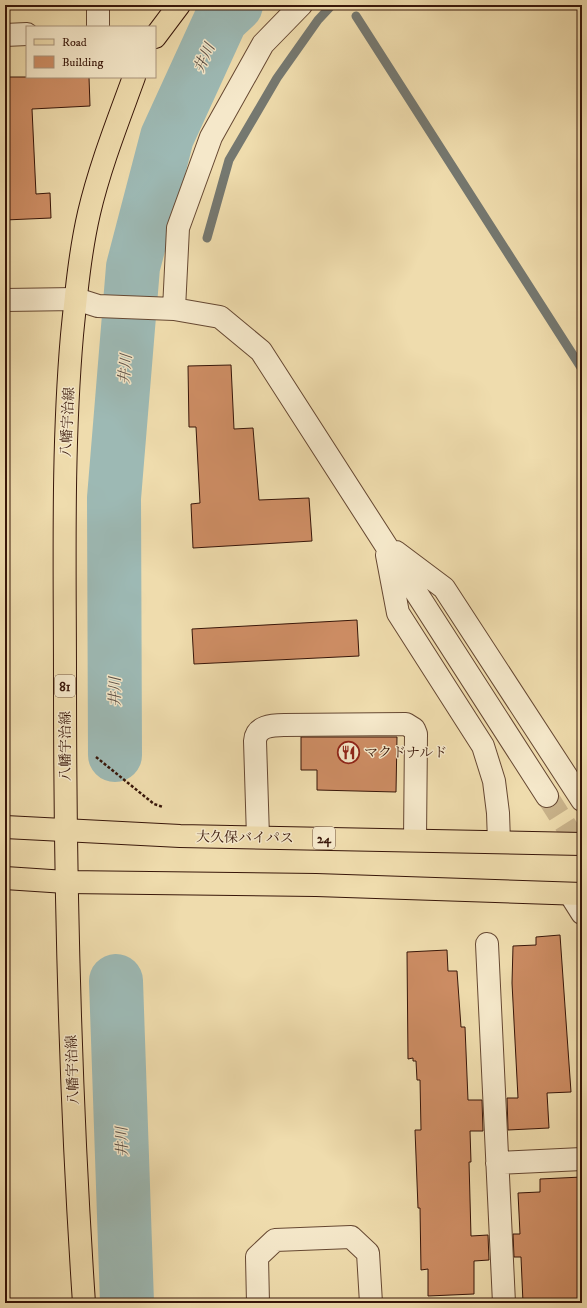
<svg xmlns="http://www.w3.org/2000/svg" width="587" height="1308" viewBox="0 0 587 1308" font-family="'IM FELL DW Pica','Noto Serif JP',serif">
  <rect width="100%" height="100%" fill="#efdcad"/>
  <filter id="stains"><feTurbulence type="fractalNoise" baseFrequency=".005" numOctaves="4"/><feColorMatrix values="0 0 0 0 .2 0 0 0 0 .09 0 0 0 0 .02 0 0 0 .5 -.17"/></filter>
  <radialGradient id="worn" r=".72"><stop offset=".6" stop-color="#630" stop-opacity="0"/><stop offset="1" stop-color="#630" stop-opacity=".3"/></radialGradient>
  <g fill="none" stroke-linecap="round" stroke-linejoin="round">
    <path stroke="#757870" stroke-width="9" d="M 356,16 L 582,369
      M 207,238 L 229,160 L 277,78 L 318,20 L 332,5"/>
    <path stroke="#9db9b4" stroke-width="54" d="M 115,755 L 114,498 L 133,267 L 167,137 L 221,19 L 236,5
      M 116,981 L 127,1303"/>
  </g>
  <path fill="#cd8d64" stroke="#381609" d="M 5,77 L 89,77 L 90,106 L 32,109 L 36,194 L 50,193 L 51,218 L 5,220 Z
    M 231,365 L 234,429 L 253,428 L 259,500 L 309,498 L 312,541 L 193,548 L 191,504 L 200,503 L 196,427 L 189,427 L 188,366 Z
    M 357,620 L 359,656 L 194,664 L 192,629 Z
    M 301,737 L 397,737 L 396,792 L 317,790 L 317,770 L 301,770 Z
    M 560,935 L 571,1092 L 547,1093 L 549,1128 L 508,1130 L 507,1098 L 518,1098 L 512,983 L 513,946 L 536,945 L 536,937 Z
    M 447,950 L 448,971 L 457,971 L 461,1027 L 465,1027 L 468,1100 L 482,1100 L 483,1131 L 470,1131 L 471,1162 L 469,1162 L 471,1236 L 488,1235 L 489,1260 L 474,1261 L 474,1294 L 428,1296 L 428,1269 L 421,1270 L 420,1208 L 418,1208 L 415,1130 L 421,1130 L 420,1080 L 417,1080 L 416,1061 L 413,1061 L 413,1058 L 408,1059 L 407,952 Z
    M 582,1177 L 582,1303 L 523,1303 L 521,1257 L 514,1257 L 513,1234 L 520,1234 L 518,1193 L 540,1192 L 540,1179 Z"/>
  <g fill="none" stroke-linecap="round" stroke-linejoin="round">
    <path stroke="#cab48c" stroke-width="22" stroke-dasharray="22 11" stroke-linecap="butt" d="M 547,796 L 582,851"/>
    <defs>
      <path id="minor" d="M 98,5 L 98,27
        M 5,35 L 27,34
        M 5,300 L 76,299 L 98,306 L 174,309 L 220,317 L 261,351 L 547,796
        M 174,309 L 178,228 L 211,137 L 263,44 L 301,5
        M 396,552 L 444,588 L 582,800
        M 387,555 L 398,613 L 483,746 L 494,781 L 498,813 L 499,842
        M 258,837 L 255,741 C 256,726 272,725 284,725 L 406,724 L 414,729 L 416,734 L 415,840
        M 570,894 L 582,913
        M 487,944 L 504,1303
        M 497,1163 L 582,1159
        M 258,1303 L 257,1257 L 275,1240 L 351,1237 L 368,1253 L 371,1303"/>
      <path id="major" d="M 155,37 L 179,5
        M 84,1303 C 70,1097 65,890 65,683 C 65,567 62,451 72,335 C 76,295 80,252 89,213 C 100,166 118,121 134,77"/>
      <path id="highway" d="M 5,827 L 180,836 L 582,844
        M 5,878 L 66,882 L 316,885 L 582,894"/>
    </defs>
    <use href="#minor" stroke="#664832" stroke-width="24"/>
    <use href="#major" stroke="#381609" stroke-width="24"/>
    <use href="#highway" stroke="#381609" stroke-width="24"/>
    <path stroke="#381609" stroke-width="2.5" stroke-dasharray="3 2" stroke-linecap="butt" d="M 96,757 L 154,804 L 163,807"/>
    <use href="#minor" stroke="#f5e8ca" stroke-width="22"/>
    <use href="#major" stroke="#efdcad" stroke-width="22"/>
    <use href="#highway" stroke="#efdcad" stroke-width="22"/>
  </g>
  <defs>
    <symbol id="restaurant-ring" viewBox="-11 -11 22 22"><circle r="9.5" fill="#f5e8ca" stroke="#8f2418" stroke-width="1.5"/><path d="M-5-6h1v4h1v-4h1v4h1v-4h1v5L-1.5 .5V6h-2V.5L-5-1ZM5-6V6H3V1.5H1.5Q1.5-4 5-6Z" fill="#8f2418"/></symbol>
  </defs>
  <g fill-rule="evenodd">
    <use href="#restaurant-ring" x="336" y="740" width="25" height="25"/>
  </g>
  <g text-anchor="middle" stroke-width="3" stroke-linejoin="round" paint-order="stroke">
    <g fill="#f5e8ca" stroke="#715543" stroke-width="1">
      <rect x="55" y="675" width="20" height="22" rx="3"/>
      <rect x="313" y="827" width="22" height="22" rx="3"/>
    </g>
    <g font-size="13" font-weight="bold" fill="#381609">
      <text x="65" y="691">81</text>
      <text x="324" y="843">24</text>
    </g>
    <g font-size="14" fill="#381609" stroke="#f5e8ca">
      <text transform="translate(67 422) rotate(-87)" y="5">八幡宇治線</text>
      <text transform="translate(65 746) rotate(-90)" y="5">八幡宇治線</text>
      <text transform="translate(245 837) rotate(1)" y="5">大久保バイパス</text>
      <text transform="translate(72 1070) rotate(-92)" y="5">八幡宇治線</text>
    </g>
    <g font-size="14" fill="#381609" stroke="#f5e8ca" text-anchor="start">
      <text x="364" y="757">マクドナルド</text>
    </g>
    <g font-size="15" font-style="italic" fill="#5b4f45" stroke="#f5e8ca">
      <text transform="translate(204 58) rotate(-65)" y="5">井川</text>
      <text transform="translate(125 369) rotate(-85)" y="5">井川</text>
      <text transform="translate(115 692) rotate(-90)" y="5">井川</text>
      <text transform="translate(122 1142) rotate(-92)" y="5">井川</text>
    </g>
  </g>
  <rect width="587" height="1308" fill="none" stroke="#efdcad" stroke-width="20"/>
  <rect x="6" y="6" width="575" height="1296" fill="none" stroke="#381609" stroke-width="2"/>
  <rect x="10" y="10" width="567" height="1288" fill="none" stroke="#381609"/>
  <rect x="26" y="26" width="130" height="52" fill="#f5e8ca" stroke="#a9947d"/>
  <rect x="34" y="39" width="20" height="6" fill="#efdcad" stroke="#a9947d"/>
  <text x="62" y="46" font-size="12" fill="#381609">Road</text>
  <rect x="34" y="56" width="20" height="12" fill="#cd8d64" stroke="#a9947d"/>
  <text x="62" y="66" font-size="12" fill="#381609">Building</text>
  <rect width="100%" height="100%" filter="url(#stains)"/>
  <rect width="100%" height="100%" fill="url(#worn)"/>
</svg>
